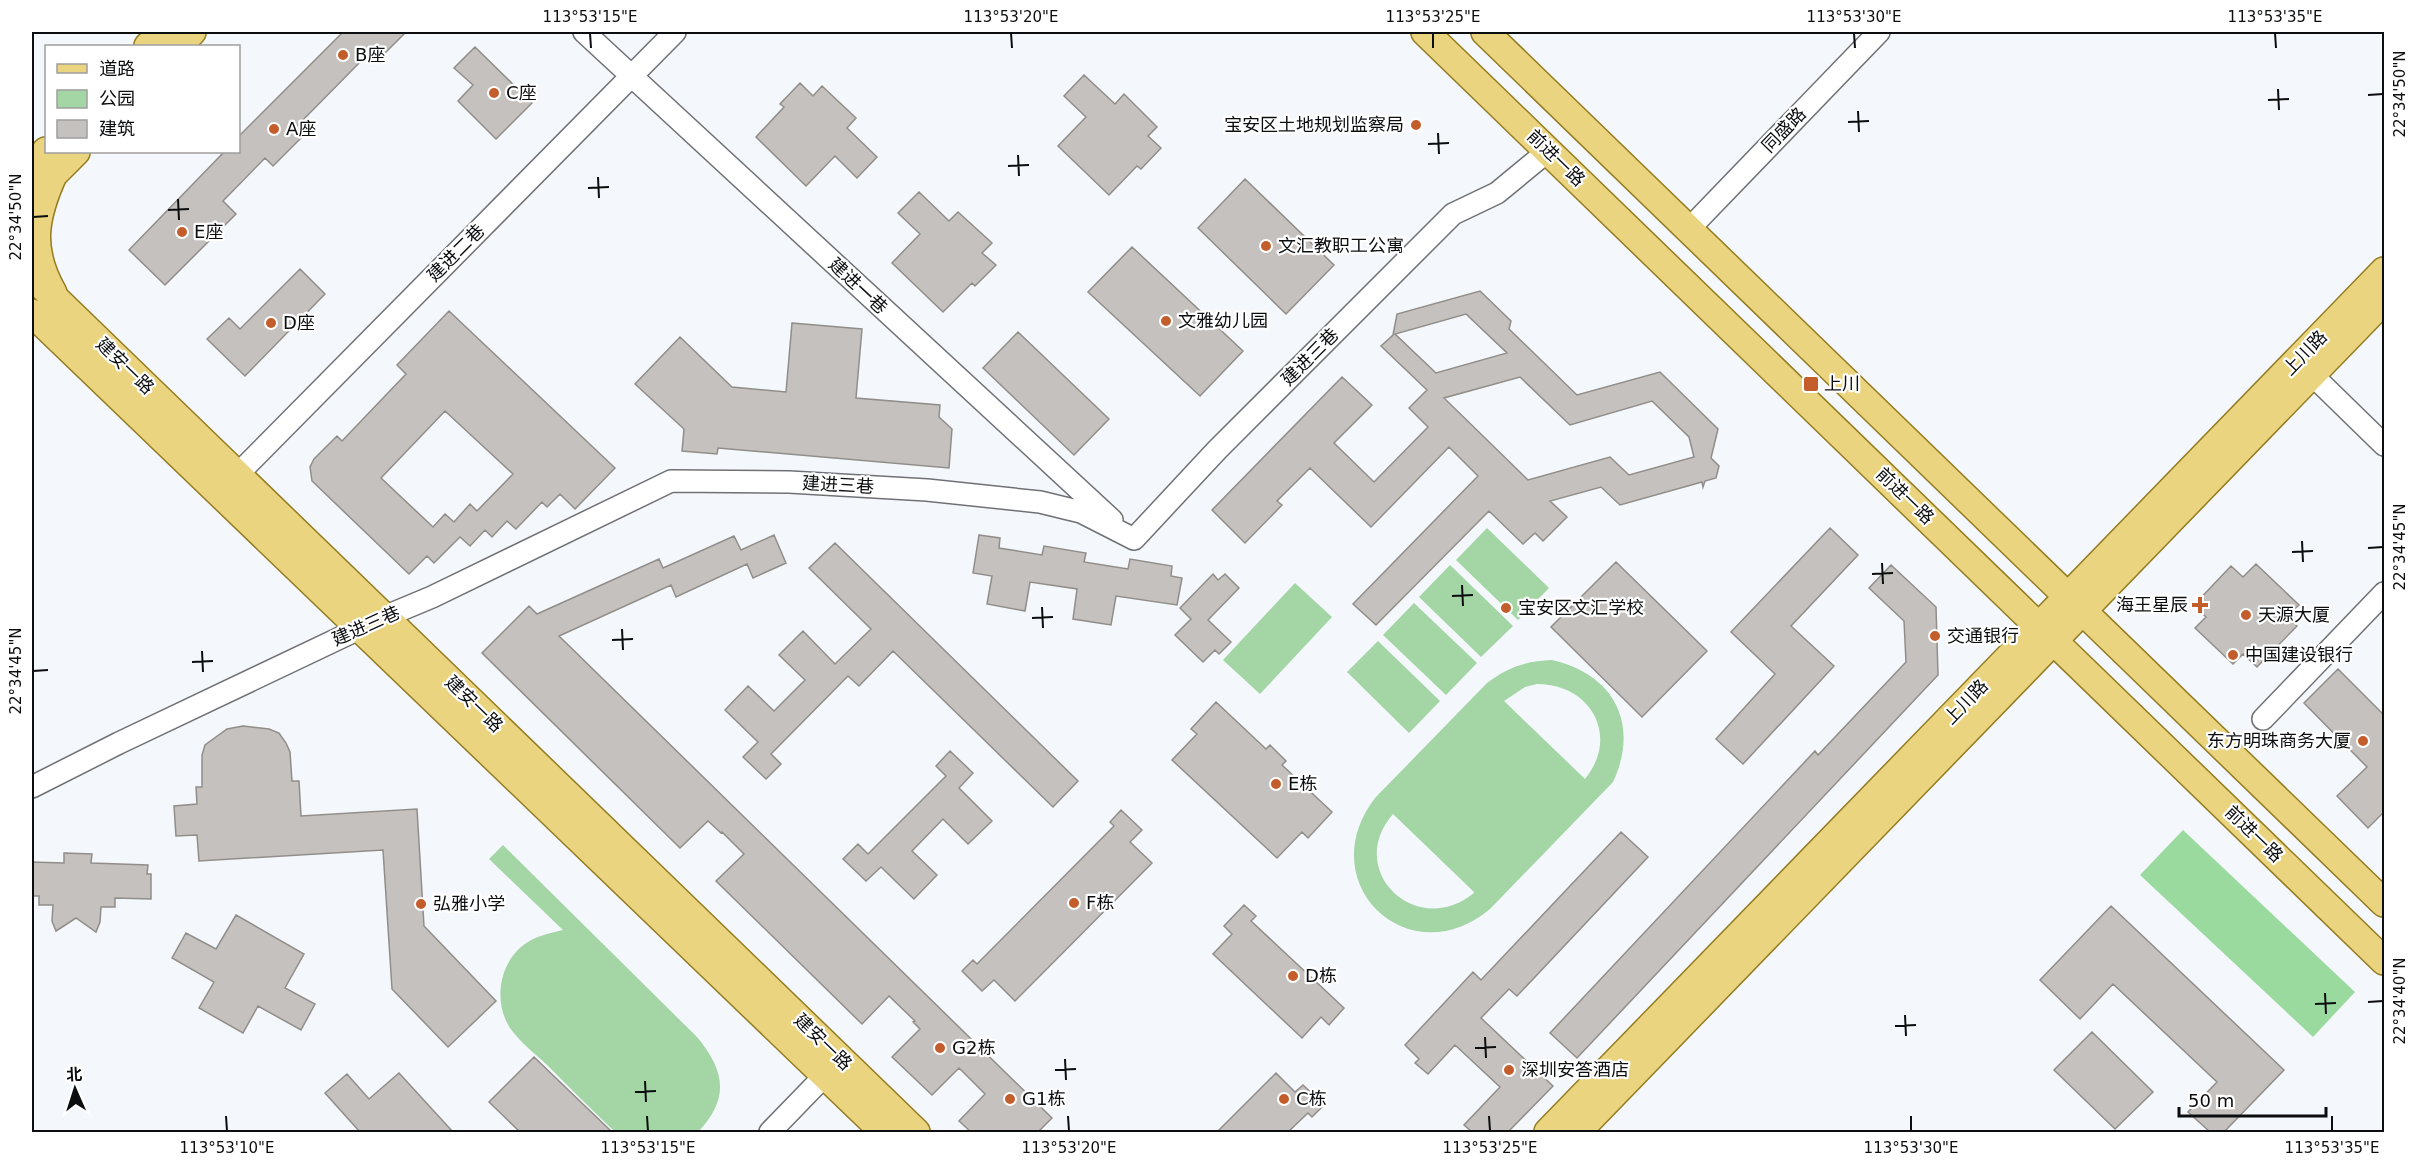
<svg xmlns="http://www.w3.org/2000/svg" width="2416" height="1164" viewBox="0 0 2416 1164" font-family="'DejaVu Sans','Noto Sans SC',sans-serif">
  <rect width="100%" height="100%" fill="#f4f7fb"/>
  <path fill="#a3d5a5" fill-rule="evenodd" d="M 1487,528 L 1549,588 L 1518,620 L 1456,560 Z
    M 1450,565 L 1513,626 L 1481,657 L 1419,597 Z
    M 1295,583 L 1332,617 L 1260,694 L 1223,660 Z
    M 1414,603 L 1477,663 L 1446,695 L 1383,635 Z
    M 1378,641 L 1440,701 L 1409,733 L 1347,672 Z
    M 1552,660 C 1614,674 1640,724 1613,782 L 1490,909 C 1409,977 1310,883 1375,798 L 1487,683 C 1508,667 1526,661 1552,660 ZM 1537,684 C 1591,684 1620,736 1585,779 L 1504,701 L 1525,687 ZM 1393,814 L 1474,892 L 1474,893 C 1416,940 1344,870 1393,814 Z
    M 503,845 L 697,1037 C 725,1071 730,1098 698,1132 L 615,1132 C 592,1110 569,1087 546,1064 C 534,1053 519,1041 510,1028 C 492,1000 500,959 528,942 C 539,935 551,933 563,930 L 489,859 Z"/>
  <path fill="#9bda9e" d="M 2183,830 L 2355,992 L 2313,1037 L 2140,875 Z"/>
  <path fill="#c5c1be" stroke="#918e8a" stroke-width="1.5" fill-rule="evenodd" d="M 343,32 L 406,32 L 376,62 L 368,54 L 298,125 L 306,133 L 273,166 L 265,158 L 223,201 L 236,214 L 165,285 L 129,250 L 224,152 L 238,152 L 238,137 Z
    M 475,47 L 532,103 L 496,139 L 458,101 L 473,85 L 454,68 Z
    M 1084,75 L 1115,104 L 1124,94 L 1157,127 L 1148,136 L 1161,148 L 1141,169 L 1137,166 L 1109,195 L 1058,146 L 1086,117 L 1064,96 Z
    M 800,83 L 813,96 L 822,86 L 856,118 L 847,128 L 877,157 L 857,178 L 835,156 L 806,186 L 756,137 L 784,107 L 780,104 Z
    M 1245,179 L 1334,265 L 1286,314 L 1198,228 Z
    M 919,192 L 949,221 L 958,212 L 992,243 L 982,253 L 996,265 L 975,286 L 972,283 L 943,312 L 892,263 L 920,234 L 898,213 Z
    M 1132,247 L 1243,351 L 1200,396 L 1088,292 Z
    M 300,269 L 325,294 L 245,376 L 207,339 L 229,318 L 240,329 Z
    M 1480,291 L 1511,321 L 1509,329 L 1577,395 L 1660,372 L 1718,429 L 1711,458 L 1719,466 L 1716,478 L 1705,481 L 1703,487 L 1702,482 L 1620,505 L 1601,487 L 1550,501 L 1567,517 L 1543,541 L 1535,533 L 1523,544 L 1489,511 L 1376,625 L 1353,604 L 1478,476 L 1449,447 L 1371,527 L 1310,468 L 1277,501 L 1282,505 L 1245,543 L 1212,510 L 1342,377 L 1372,405 L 1334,443 L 1374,482 L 1428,427 L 1409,408 L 1427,390 L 1381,346 L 1393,335 L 1397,314 ZM 1466,314 L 1507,353 L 1436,373 L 1395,334 ZM 1520,377 L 1570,425 L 1652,401 L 1689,437 L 1694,457 L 1629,475 L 1610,457 L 1528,480 L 1444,398 Z
    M 449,311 L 615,468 L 575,509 L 560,494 L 547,507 L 542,502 L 516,529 L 507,521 L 492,537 L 485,530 L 470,546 L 460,537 L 434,563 L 427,556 L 409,574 L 312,481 L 310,467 L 314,459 L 337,436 L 342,441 L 406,374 L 397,365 ZM 445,411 L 513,474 L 477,511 L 470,504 L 454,522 L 445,514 L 433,527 L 381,478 Z
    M 792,323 L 862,329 L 856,398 L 940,405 L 939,417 L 952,429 L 949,468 L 718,448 L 717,454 L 682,451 L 684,429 L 635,384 L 680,337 L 732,387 L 786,392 Z
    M 1018,332 L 1109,419 L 1074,455 L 983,368 Z
    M 1830,528 L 1858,555 L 1791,626 L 1834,666 L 1743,764 L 1716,739 L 1775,674 L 1731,632 Z
    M 774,535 L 786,563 L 753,578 L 747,564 L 676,597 L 671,585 L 559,636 L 1052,1118 L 1038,1132 L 971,1132 L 959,1121 L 985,1094 L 959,1068 L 932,1095 L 892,1057 L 920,1029 L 913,1022 L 915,1021 L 889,996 L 862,1024 L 716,881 L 744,854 L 722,832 L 721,833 L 708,821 L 680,848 L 482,653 L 529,606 L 537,614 L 659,559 L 663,568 L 734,536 L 741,550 Z
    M 979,535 L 1000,538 L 999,548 L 1042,555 L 1044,546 L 1086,553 L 1084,562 L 1109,566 L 1128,569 L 1130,559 L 1172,566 L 1171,576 L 1182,578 L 1177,605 L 1116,596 L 1111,625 L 1073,619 L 1077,589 L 1030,582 L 1025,611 L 987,604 L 992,576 L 973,573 Z
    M 835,543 L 1078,781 L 1053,807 L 893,651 L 859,686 L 848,676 L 771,754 L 781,764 L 766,779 L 743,757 L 758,742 L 725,710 L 748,686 L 774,711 L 805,680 L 779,655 L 803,631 L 835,664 L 871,629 L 809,568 Z
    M 1616,562 L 1707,651 L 1642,717 L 1551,627 Z
    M 2256,564 L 2299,605 L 2287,616 L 2297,626 L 2257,667 L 2243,654 L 2233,664 L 2195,628 L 2206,617 L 2194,605 L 2231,566 L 2243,577 Z
    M 1891,565 L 1936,607 L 1938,675 L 1577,1058 L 1550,1033 L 1815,751 L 1818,755 L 1906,662 L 1904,621 L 1869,588 Z
    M 1213,574 L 1218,580 L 1225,574 L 1239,588 L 1208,620 L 1231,642 L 1219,654 L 1215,650 L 1203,662 L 1175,635 L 1191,619 L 1180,608 Z
    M 2338,669 L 2385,716 L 2385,811 L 2368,828 L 2337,796 L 2367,767 L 2304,703 Z
    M 1216,702 L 1266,749 L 1270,745 L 1286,761 L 1282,765 L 1332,812 L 1308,838 L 1302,832 L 1277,858 L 1172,760 L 1197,734 L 1191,729 Z
    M 243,726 L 269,729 L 279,733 L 286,743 L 290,752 L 292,781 L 299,781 L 301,816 L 417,809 L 424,926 L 496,1001 L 448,1047 L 392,989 L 383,850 L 199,861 L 197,835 L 176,836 L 174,806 L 197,804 L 196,787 L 202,787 L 202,755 L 205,745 L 227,729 Z
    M 950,751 L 973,773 L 959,788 L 992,821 L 968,844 L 943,819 L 912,851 L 937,875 L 914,899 L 881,867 L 866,881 L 843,859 L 858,844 L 868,854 L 946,776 L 936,766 Z
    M 1121,810 L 1142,830 L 1130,842 L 1152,863 L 1015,1001 L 994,980 L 982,991 L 962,971 L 973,960 L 977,964 L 1114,826 L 1110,822 Z
    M 1621,832 L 1648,857 L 1517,996 L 1509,989 L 1481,1018 L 1553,1086 L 1508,1132 L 1472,1132 L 1464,1125 L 1500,1087 L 1455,1045 L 1428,1074 L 1415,1063 L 1419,1059 L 1405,1045 L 1473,972 L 1481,980 Z
    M 64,853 L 92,854 L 91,863 L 148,865 L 147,874 L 151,874 L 151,899 L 115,898 L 115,907 L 101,907 L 100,922 L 96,932 L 76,918 L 56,931 L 52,921 L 53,905 L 39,905 L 39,896 L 32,896 L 32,862 L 64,863 Z
    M 1244,905 L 1256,916 L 1251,921 L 1344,1008 L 1329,1025 L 1321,1017 L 1302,1038 L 1213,954 L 1232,934 L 1224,926 Z
    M 2111,906 L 2284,1070 L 2224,1132 L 2210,1132 L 2188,1112 L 2217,1082 L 2113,984 L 2080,1019 L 2040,980 Z
    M 236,915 L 304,954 L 285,988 L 315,1004 L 301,1030 L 258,1006 L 243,1033 L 199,1008 L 214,982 L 172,958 L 186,933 L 216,949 Z
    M 2092,1032 L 2153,1092 L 2115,1129 L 2054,1070 Z
    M 534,1057 L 612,1132 L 520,1132 L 489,1102 Z
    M 399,1073 L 453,1132 L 360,1132 L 325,1093 L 347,1074 L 369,1099 Z
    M 1276,1073 L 1295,1092 L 1303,1085 L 1324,1105 L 1312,1117 L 1308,1113 L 1288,1132 L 1217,1132 Z"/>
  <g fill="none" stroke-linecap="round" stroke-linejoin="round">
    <defs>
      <path id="minor" d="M 584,32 L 1112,520
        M 1689,229 L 1879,32
        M 2301,364 L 2384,445
        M 237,475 L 675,32
        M 2263,719 L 2384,593
        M 32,787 L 119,743 L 384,617 L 432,597 L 671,481 L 789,482 L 927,490 L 1040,502 L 1081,512 L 1134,539 L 1217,450 L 1453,214 L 1497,193 L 1548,151
        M 770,1132 L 836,1064"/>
      <path id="major" d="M 1425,32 L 2384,961
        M 1485,32 L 2384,903
        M 148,46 L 163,32
        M 178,46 L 192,32
        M 32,167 L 46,151
        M 43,185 L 76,152
        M 32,276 L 916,1132
        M 53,293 C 28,249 34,217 54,173
        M 32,313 L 884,1132
        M 1548,1132 L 2384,271
        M 1577,1132 L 2384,300"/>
    </defs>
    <use href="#minor" stroke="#6f7175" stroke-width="24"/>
    <use href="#major" stroke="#947c20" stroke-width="30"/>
    <use href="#minor" stroke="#fff" stroke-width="21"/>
    <use href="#major" stroke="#ebd47f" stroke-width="27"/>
  </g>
  <path fill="none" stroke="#0c0d0f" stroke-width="2" d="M 590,33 L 591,48M 1011,33 L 1012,48M 1433,33 L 1433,48M 1854,33 L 1855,48M 2275,33 L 2276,48M 2278,89 L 2279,110M 2368,95 L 2383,94M 2268,100 L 2289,99M 1858,111 L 1859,132M 1848,122 L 1869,121M 1438,133 L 1439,154M 1428,144 L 1449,143M 1018,155 L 1019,176M 1008,166 L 1029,165M 598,177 L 599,198M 588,188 L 609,187M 178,199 L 179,220M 168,210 L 189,209M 33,217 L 48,216M 2302,541 L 2303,562M 2368,548 L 2383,547M 2292,552 L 2313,551M 1882,563 L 1883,584M 1872,574 L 1893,573M 1462,585 L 1463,606M 1452,596 L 1473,595M 1042,607 L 1043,628M 1032,618 L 1053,617M 622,629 L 623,650M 612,640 L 633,639M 202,651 L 203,672M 192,662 L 213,661M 33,671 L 48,670M 2325,993 L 2326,1014M 2368,1002 L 2383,1001M 2315,1004 L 2336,1003M 1905,1015 L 1906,1036M 1895,1026 L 1916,1025M 1485,1037 L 1486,1058M 1475,1048 L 1496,1047M 1065,1059 L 1066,1080M 1055,1070 L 1076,1069M 645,1081 L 646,1102M 635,1092 L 656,1091M 226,1116 L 227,1131M 647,1116 L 648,1131M 1068,1116 L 1069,1131M 1489,1116 L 1490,1131M 1911,1116 L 1911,1131M 2332,1116 L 2332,1131"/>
  <g fill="#c35e2c" stroke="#fff" stroke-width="2">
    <circle cx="343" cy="55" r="6"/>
    <circle cx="494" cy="93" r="6"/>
    <circle cx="1416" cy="125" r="6"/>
    <circle cx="274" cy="129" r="6"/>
    <circle cx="182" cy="232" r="6"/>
    <circle cx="1266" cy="246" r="6"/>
    <circle cx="1166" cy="321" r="6"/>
    <circle cx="271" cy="323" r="6"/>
    <rect x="1803" y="376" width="16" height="16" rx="3"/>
    <path d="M2197 596h6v6h6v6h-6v6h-6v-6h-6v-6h6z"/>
    <circle cx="1506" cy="608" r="6"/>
    <circle cx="2246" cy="615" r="6"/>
    <circle cx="1935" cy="636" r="6"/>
    <circle cx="2233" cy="655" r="6"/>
    <circle cx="2363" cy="741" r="6"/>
    <circle cx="1276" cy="784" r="6"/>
    <circle cx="1074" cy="903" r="6"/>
    <circle cx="421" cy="904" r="6"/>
    <circle cx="1293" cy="976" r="6"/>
    <circle cx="940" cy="1048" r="6"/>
    <circle cx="1509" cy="1070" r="6"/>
    <circle cx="1010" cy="1099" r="6"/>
    <circle cx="1284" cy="1099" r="6"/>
  </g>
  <g text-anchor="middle" stroke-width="4.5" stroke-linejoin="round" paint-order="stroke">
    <g font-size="18" fill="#0c0d0f" stroke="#fff" text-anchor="start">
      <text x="355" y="61">B座</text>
      <text x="506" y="99">C座</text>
      <text x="1404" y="131" text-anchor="end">宝安区土地规划监察局</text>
      <text x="286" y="135">A座</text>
      <text x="194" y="238">E座</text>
      <text x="1278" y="252">文汇教职工公寓</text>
      <text x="1178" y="327">文雅幼儿园</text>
      <text x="283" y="329">D座</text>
      <text x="1824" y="390">上川</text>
      <text x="2188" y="611" text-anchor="end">海王星辰</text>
      <text x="1518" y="614">宝安区文汇学校</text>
      <text x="2258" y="621">天源大厦</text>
      <text x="1947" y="642">交通银行</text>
      <text x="2245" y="661">中国建设银行</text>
      <text x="2351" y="747" text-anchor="end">东方明珠商务大厦</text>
      <text x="1288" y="790">E栋</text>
      <text x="1086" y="909">F栋</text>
      <text x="433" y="910">弘雅小学</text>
      <text x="1305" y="982">D栋</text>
      <text x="952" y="1054">G2栋</text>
      <text x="1521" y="1076">深圳安答酒店</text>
      <text x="1022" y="1105">G1栋</text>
      <text x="1296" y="1105">C栋</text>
    </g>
    <g font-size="18" fill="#0c0d0f" stroke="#fff">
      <text transform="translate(1784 130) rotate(-46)" y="6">同盛路</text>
      <text transform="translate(1556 158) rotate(44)" y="6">前进一路</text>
      <text transform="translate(456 253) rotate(-45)" y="6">建进二巷</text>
      <text transform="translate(858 286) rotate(43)" y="6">建进一巷</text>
      <text transform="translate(2305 353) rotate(-46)" y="6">上川路</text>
      <text transform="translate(1310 357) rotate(-45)" y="6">建进三巷</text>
      <text transform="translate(125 366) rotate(44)" y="6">建安一路</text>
      <text transform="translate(838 485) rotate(3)" y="6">建进三巷</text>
      <text transform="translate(1905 496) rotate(44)" y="6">前进一路</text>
      <text transform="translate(366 626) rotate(-24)" y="6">建进三巷</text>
      <text transform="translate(1966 702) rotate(-46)" y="6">上川路</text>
      <text transform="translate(474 704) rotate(44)" y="6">建安一路</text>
      <text transform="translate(2254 834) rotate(44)" y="6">前进一路</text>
      <text transform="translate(823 1042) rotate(44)" y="6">建安一路</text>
    </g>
  </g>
  <rect width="2416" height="1164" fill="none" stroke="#ffffff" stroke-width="66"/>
  <rect x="45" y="45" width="195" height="108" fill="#ffffff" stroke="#9e9e9f" stroke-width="1.5"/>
  <rect x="57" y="64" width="30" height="9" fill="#ebd47f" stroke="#9e9e9f" stroke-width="1.5"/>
  <text x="99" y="75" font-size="18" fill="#0c0d0f">道路</text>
  <rect x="57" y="90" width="30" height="18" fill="#a3d5a5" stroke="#9e9e9f" stroke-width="1.5"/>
  <text x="99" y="105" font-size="18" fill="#0c0d0f">公园</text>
  <rect x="57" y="120" width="30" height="18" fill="#c5c1be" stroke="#9e9e9f" stroke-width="1.5"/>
  <text x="99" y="135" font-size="18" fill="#0c0d0f">建筑</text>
  <g transform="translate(75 1089) rotate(357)" stroke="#ffffff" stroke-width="4.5" paint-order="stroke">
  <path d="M0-4.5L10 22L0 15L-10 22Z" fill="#0c0d0f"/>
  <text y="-9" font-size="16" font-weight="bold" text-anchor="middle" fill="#0c0d0f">北</text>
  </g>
  <path d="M2179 1107v9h147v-9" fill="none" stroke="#0c0d0f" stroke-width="3"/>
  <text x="2188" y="1107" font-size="18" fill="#0c0d0f" stroke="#ffffff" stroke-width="4.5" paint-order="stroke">50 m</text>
  <rect x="33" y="33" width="2350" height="1098" fill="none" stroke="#0c0d0f" stroke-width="2"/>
  <g font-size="15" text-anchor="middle" fill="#0c0d0f">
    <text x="590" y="22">113°53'15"E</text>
    <text x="1011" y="22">113°53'20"E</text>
    <text x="1433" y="22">113°53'25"E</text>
    <text x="1854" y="22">113°53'30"E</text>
    <text x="2275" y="22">113°53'35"E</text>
    <text transform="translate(2400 94) rotate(-90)" y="5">22°34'50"N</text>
    <text transform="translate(16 217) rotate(-90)" y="5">22°34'50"N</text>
    <text transform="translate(2400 547) rotate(-90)" y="5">22°34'45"N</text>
    <text transform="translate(16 671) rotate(-90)" y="5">22°34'45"N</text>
    <text transform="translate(2400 1001) rotate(-90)" y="5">22°34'40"N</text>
    <text x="227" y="1153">113°53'10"E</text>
    <text x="648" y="1153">113°53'15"E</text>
    <text x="1069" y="1153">113°53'20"E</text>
    <text x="1490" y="1153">113°53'25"E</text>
    <text x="1911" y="1153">113°53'30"E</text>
    <text x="2332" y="1153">113°53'35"E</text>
  </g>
</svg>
